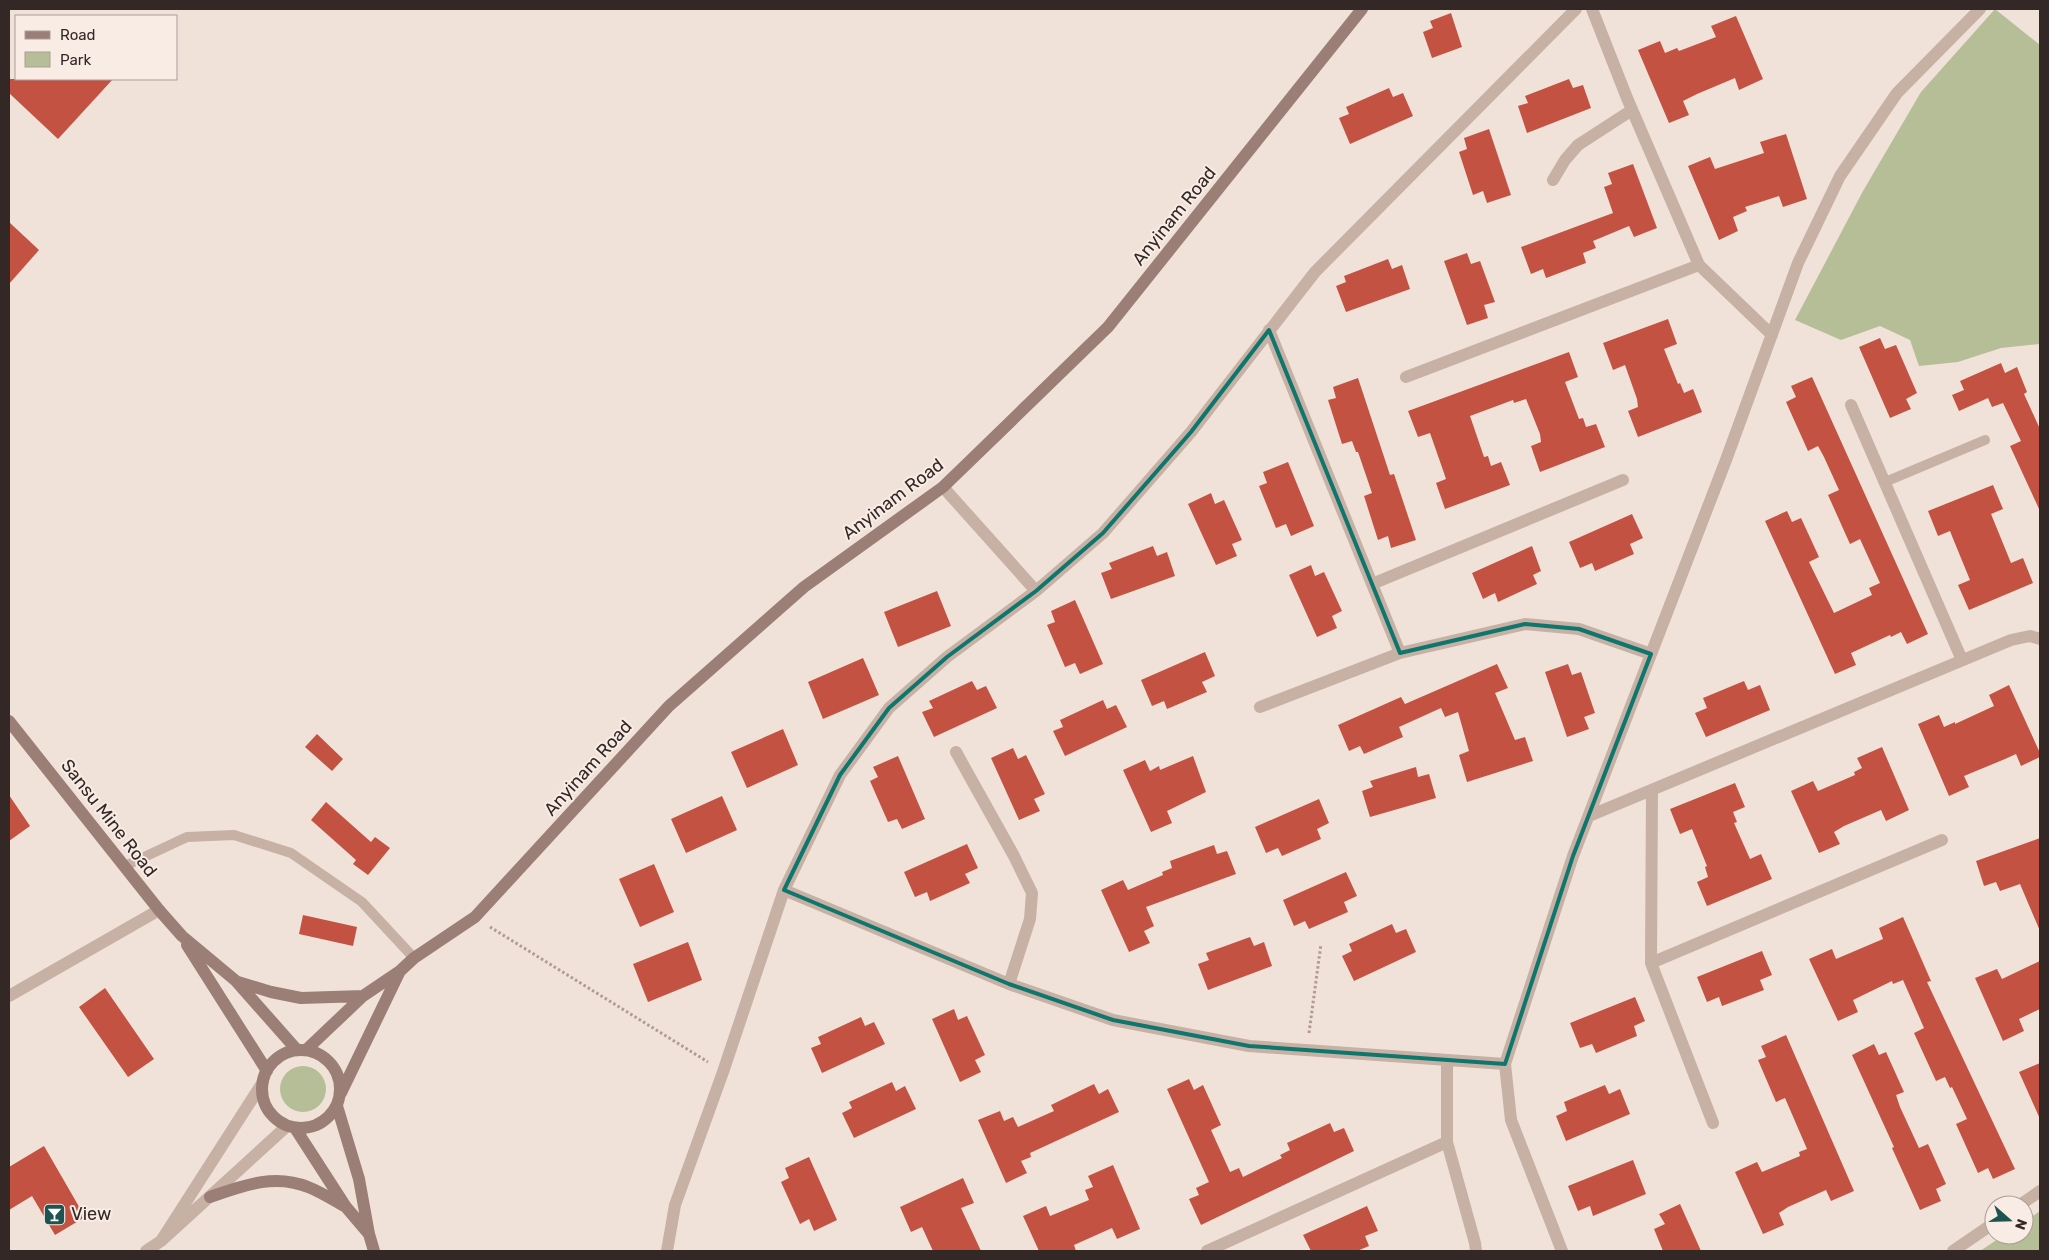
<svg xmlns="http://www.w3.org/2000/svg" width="2049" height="1260" viewBox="0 0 2049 1260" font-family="Rubik,sans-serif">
  <rect width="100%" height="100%" fill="#f0e2d8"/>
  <path fill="#b6be98" d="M 1995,9 L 2040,45 L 2040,344 L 2001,348 L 1958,362 L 1919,366 L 1910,340 L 1880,326 L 1841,340 L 1795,320 L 1863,191 L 1921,92 Z
    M280 1089a23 23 0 1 1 46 0a23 23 0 1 1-46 0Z
    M 2040,1211 L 2040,1251 L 1980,1251 L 2004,1235 L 2024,1235 L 2024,1222 Z"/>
  <path fill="#c35243" d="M 1451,13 L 1462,47 L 1432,58 L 1423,32 L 1433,28 L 1430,21 Z
    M 1736,16 L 1763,79 L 1739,90 L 1735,78 L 1697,94 L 1683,101 L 1689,115 L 1669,123 L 1638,50 L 1660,41 L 1665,53 L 1677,48 L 1679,51 L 1716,37 L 1711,26 Z
    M 9,79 L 113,79 L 58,139 L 9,93 Z
    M 1569,79 L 1573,88 L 1583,85 L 1591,108 L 1527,133 L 1518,106 L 1528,103 L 1525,96 Z
    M 1389,88 L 1393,97 L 1403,93 L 1413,116 L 1350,144 L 1339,118 L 1349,114 L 1346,107 Z
    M 1489,129 L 1511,195 L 1487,203 L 1483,191 L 1473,195 L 1459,152 L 1467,149 L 1464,138 Z
    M 1786,134 L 1807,199 L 1783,207 L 1779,196 L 1745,207 L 1747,211 L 1733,217 L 1738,231 L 1719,240 L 1688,166 L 1710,157 L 1715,169 L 1764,153 L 1760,142 Z
    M 1633,164 L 1657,228 L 1634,237 L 1629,226 L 1593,241 L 1596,248 L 1583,253 L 1586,263 L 1546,278 L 1543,269 L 1531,274 L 1521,247 L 1613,213 L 1604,187 L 1612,184 L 1608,173 Z
    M 9,222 L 39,250 L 9,284 Z
    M 1467,253 L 1471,264 L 1480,261 L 1495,302 L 1484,305 L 1488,318 L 1467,325 L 1444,261 Z
    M 1388,259 L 1392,269 L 1402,265 L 1410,289 L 1346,312 L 1336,286 L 1346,282 L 1344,276 Z
    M 1668,319 L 1677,344 L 1664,349 L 1678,384 L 1680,383 L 1684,393 L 1693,389 L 1702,412 L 1638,437 L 1628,411 L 1638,407 L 1637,399 L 1625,365 L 1613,370 L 1603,343 Z
    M 1880,338 L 1885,349 L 1896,345 L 1917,393 L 1906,399 L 1911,409 L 1890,418 L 1859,347 Z
    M 1569,352 L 1578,377 L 1565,382 L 1579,419 L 1583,418 L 1586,427 L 1596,424 L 1605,447 L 1540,472 L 1531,446 L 1541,442 L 1540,434 L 1526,399 L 1514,403 L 1513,400 L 1470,416 L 1484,457 L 1488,456 L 1491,466 L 1501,462 L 1510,485 L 1445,509 L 1436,483 L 1446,479 L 1444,473 L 1430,433 L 1418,437 L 1408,411 Z
    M 2001,363 L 2005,373 L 2017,367 L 2027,392 L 2024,394 L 2040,429 L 2040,511 L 2010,446 L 2021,441 L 2003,403 L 1992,407 L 1988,398 L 1959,411 L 1952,395 L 1964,390 L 1960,381 Z
    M 1812,377 L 1928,634 L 1907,644 L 1901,632 L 1891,637 L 1890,635 L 1851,653 L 1856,665 L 1835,674 L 1765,521 L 1787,511 L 1792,522 L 1801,518 L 1819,557 L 1809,562 L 1834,613 L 1872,595 L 1869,588 L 1880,583 L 1860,539 L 1850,544 L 1828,495 L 1839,490 L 1824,457 L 1818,446 L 1808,451 L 1786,402 L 1796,397 L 1791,386 Z
    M 1358,378 L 1390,475 L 1394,474 L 1416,540 L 1391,548 L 1388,536 L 1378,540 L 1364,496 L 1372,493 L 1358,452 L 1356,452 L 1352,441 L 1342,444 L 1328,400 L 1336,398 L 1333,387 Z
    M 1288,462 L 1314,526 L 1291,536 L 1286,524 L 1276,528 L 1259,486 L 1267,483 L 1263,472 Z
    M 1993,485 L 2003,509 L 1991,514 L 2011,563 L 2023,558 L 2033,583 L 1969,610 L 1958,585 L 1970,580 L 1954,541 L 1950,531 L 1938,536 L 1928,511 Z
    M 1211,493 L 1215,504 L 1224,500 L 1242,540 L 1232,544 L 1237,556 L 1216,565 L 1188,504 Z
    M 1632,514 L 1643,538 L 1630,544 L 1634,554 L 1595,571 L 1592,563 L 1580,568 L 1569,542 Z
    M 1153,546 L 1157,556 L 1167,552 L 1175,576 L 1111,599 L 1101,573 L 1112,569 L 1109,563 Z
    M 1532,546 L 1541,571 L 1533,575 L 1537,584 L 1498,602 L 1495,593 L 1483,599 L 1472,573 Z
    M 1311,565 L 1315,576 L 1324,572 L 1342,611 L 1332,616 L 1337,628 L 1317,637 L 1289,575 Z
    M 937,591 L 951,626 L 898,647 L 884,612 Z
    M 1075,600 L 1103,664 L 1080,674 L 1075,663 L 1065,667 L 1047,625 L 1055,622 L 1051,611 Z
    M 1205,652 L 1215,676 L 1202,682 L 1207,692 L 1167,709 L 1164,701 L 1152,706 L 1141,680 Z
    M 863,658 L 879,695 L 823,719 L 808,682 Z
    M 1497,664 L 1508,688 L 1495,693 L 1515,740 L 1525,737 L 1533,761 L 1467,782 L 1459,755 L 1469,751 L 1458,712 L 1445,717 L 1441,708 L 1399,727 L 1403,737 L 1364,754 L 1360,746 L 1349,751 L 1338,725 L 1401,697 L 1405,704 Z
    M 1568,664 L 1572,675 L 1581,672 L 1595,713 L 1584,717 L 1589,729 L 1567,737 L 1545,672 Z
    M 972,681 L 977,690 L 986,686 L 997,708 L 934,737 L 922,712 L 933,708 L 929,701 Z
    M 1744,681 L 1748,690 L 1760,685 L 1770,710 L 1706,737 L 1695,713 L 1707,708 L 1703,698 Z
    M 2009,685 L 2040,753 L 2040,757 L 2021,766 L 2016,754 L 2005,759 L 1964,776 L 1969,787 L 1949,796 L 1918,724 L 1939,715 L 1944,727 L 1955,722 L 1955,724 L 1994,706 L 1989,695 Z
    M 1103,700 L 1107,709 L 1116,705 L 1127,727 L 1065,756 L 1053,731 L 1063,727 L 1060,720 Z
    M 783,729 L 798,765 L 747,788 L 731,752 Z
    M 317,734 L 343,759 L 332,771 L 305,747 Z
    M 1882,747 L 1909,810 L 1886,821 L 1881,810 L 1844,826 L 1834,832 L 1840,844 L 1819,853 L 1791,791 L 1813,781 L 1818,791 L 1855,775 L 1854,772 L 1862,768 L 1857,758 Z
    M 1013,748 L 1018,759 L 1026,755 L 1045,794 L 1034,799 L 1040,811 L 1019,820 L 991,758 Z
    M 898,756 L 925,819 L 902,829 L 897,819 L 888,822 L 870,781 L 878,777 L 873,767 Z
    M 1193,756 L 1206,792 L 1167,811 L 1172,823 L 1151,832 L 1123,770 L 1145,760 L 1150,771 L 1159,766 L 1160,770 Z
    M 1416,767 L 1418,777 L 1429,774 L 1436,798 L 1370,817 L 1362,791 L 1373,787 L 1370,781 Z
    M 1735,783 L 1745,807 L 1733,812 L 1737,822 L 1734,823 L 1750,859 L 1761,854 L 1772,879 L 1707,906 L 1697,882 L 1708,877 L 1705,867 L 1707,866 L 1692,829 L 1680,834 L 1670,809 Z
    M 9,795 L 30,826 L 9,841 Z
    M 722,796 L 737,830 L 686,853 L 671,819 Z
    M 1319,799 L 1329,823 L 1317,829 L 1321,839 L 1282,856 L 1278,848 L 1266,853 L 1255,827 Z
    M 326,802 L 371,842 L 375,837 L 390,848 L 368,875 L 353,864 L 356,860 L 311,820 Z
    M 2040,838 L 2040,931 L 2020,884 L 2000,891 L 1996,882 L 1984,886 L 1976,861 Z
    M 967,844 L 978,868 L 965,874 L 970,883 L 930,901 L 927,892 L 915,897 L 904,872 Z
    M 1214,845 L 1217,854 L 1227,851 L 1236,874 L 1146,907 L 1154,926 L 1144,931 L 1150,943 L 1129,952 L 1101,890 L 1123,880 L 1128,890 L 1163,875 L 1162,872 L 1172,868 L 1170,861 Z
    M 654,864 L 674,912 L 640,927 L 619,879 Z
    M 1346,872 L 1357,896 L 1344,902 L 1348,912 L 1309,929 L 1305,921 L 1294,926 L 1283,900 Z
    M 303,915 L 357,927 L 353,946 L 299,934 Z
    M 1903,917 L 1931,981 L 1927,982 L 2015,1169 L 1993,1179 L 1988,1168 L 1978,1173 L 1956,1124 L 1967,1119 L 1952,1087 L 1950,1088 L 1945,1077 L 1936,1081 L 1914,1033 L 1924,1028 L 1903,980 L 1893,984 L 1892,981 L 1853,1000 L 1858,1012 L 1838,1021 L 1809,959 L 1832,949 L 1836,959 L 1883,939 L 1879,928 Z
    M 1392,924 L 1396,933 L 1406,929 L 1416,952 L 1354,981 L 1342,956 L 1352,951 L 1349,944 Z
    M 1250,937 L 1254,946 L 1264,942 L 1272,966 L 1208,990 L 1198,964 L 1209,960 L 1206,953 Z
    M 688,942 L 702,980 L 648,1002 L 633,964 Z
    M 1762,951 L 1772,975 L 1760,980 L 1764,990 L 1722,1006 L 1719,997 L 1707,1002 L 1697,977 Z
    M 2040,961 L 2040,1009 L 2019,1019 L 2024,1031 L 2003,1041 L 1975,978 L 1997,969 L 2002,979 Z
    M 105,988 L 154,1059 L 128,1077 L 79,1007 Z
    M 1635,997 L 1645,1021 L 1634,1026 L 1637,1036 L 1596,1053 L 1592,1044 L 1580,1048 L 1570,1023 Z
    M 954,1009 L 958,1020 L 967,1016 L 985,1055 L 975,1060 L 981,1072 L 960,1082 L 932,1019 Z
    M 861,1017 L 865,1026 L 874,1022 L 885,1044 L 822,1073 L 811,1048 L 821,1044 L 818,1037 Z
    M 1786,1035 L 1854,1191 L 1831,1201 L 1826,1190 L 1788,1207 L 1779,1213 L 1784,1225 L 1763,1234 L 1735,1172 L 1757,1162 L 1762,1172 L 1800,1156 L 1799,1152 L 1807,1149 L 1785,1098 L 1776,1102 L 1758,1060 L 1766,1057 L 1761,1046 Z
    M 1874,1044 L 1879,1055 L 1886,1052 L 1904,1092 L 1896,1095 L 1900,1107 L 1919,1148 L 1928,1144 L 1946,1184 L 1936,1189 L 1941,1201 L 1920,1210 L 1892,1148 L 1894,1147 L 1852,1055 Z
    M 2040,1063 L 2040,1119 L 2019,1072 Z
    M 1189,1079 L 1194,1090 L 1203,1085 L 1221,1125 L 1211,1130 L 1230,1172 L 1239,1168 L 1243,1177 L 1282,1158 L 1280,1155 L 1290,1150 L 1287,1143 L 1330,1123 L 1334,1132 L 1344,1128 L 1354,1151 L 1201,1225 L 1189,1199 L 1199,1195 L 1196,1188 L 1209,1182 L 1167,1089 Z
    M 892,1082 L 896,1091 L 905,1086 L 916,1109 L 854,1138 L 842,1113 L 852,1108 L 849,1102 Z
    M 1094,1084 L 1099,1094 L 1108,1089 L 1119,1112 L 1030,1153 L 1031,1157 L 1021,1161 L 1027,1173 L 1006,1183 L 978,1120 L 1000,1111 L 1004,1121 L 1013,1117 L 1018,1127 L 1054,1111 L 1051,1105 Z
    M 1605,1085 L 1609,1094 L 1620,1089 L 1630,1114 L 1566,1141 L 1556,1116 L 1567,1111 L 1564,1102 Z
    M 44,1146 L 85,1217 L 55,1235 L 32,1196 L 9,1210 L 9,1167 Z
    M 809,1157 L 837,1220 L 814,1231 L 809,1219 L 800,1224 L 781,1182 L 789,1178 L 785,1168 Z
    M 1633,1160 L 1646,1194 L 1593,1216 L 1590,1206 L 1578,1211 L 1568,1186 Z
    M 1113,1165 L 1140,1229 L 1117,1239 L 1112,1228 L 1074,1245 L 1076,1251 L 1039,1251 L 1023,1216 L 1046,1206 L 1050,1216 L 1089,1200 L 1085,1190 L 1093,1187 L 1088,1176 Z
    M 963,1178 L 974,1203 L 961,1208 L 981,1251 L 933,1251 L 922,1227 L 911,1232 L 900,1207 Z
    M 1680,1204 L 1701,1251 L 1663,1251 L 1654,1229 L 1665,1224 L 1659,1214 Z
    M 1367,1206 L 1378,1231 L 1365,1236 L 1369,1246 L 1357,1251 L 1311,1251 L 1303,1235 Z"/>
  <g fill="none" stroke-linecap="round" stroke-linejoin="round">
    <path stroke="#b39a8f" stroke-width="3" stroke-dasharray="2.5 2.5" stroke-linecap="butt" d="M 490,927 L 708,1062
      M 1309,1033 L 1321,944"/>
    <path stroke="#c7b0a4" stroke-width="10" d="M 1885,482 L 1985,440
      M 125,866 L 187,837 L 234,835 L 291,853 L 362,902 L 414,958"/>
    <path stroke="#c7b0a4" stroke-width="12" d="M 1592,9 L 1627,98 L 1699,265 L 1772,335
      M 1553,180 L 1565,160 L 1578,145 L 1632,110
      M 1269,330 L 1400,653
      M 1406,377 L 1699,265
      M 1851,405 L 1962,660
      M 943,487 L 1036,591
      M 1372,584 L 1623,480
      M 1260,707 L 1400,653 L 1525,624 L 1579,629 L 1651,654
      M 956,752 L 1014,856 L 1032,893 L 1030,919 L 1009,984
      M 1652,790 L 1651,963 L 1713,1123
      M 1589,816 L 2011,640 L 2030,636 L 2040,639
      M 1651,963 L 1942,840
      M 9,996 L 159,910
      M 1447,1060 L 1447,1142 L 1475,1243 L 1476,1251
      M 1505,1064 L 1249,1046 L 1113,1020 L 1009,984 L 784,890 L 840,775 L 889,708 L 947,657 L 1036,591 L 1103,533 L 1191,432 L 1315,272 L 1576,9
      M 2020,1205 L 2040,1191
      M 161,1241 L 263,1082
      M 146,1251 L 161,1241 L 287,1126
      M 667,1251 L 675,1205 L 723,1072 L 784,890
      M 1207,1251 L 1447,1142
      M 1562,1251 L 1511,1120 L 1505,1064 L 1573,856 L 1726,460 L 1798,263 L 1840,176 L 1897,93 L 1980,9
      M 1953,1251 L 1994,1223"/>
    <path stroke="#9b7f76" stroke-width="12" d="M 9,721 L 159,910 L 182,936 L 236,981 L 297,1050
      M 187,945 L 267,1071
      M 238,982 L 271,992 L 301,998 L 363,996
      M 306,1050 L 363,996 L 400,971 L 414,958 L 475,917 L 669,706 L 804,587 L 943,487 L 1108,327 L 1362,9
      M262 1089a39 39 0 1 1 78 0a39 39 0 1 1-78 0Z
      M 341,1093 L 400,971
      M 337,1106 L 359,1179 L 369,1234 L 374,1251
      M 295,1128 L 346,1207 L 369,1234
      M 210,1197 C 242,1186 274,1173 308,1187 C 321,1192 333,1200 346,1207"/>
  </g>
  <path fill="none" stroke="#0f766e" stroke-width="4" stroke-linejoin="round" d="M 1269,330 L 1400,653 L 1525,624 L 1579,629 L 1651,654 L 1573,856 L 1505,1064 L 1249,1046 L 1113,1020 L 1009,984 L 784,890 L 840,775 L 889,708 L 947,657 L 1036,591 L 1103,533 L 1191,432 Z"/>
  <defs>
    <symbol id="bar-square" viewBox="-11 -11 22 22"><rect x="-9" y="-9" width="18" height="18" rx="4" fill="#1d5350" stroke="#f8ece4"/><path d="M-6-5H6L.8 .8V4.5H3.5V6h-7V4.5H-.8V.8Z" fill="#fff"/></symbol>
  </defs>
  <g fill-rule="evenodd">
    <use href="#bar-square" x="42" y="1202" width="25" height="25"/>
  </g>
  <g text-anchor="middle" stroke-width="4" stroke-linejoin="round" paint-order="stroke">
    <g font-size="18" fill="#332826" stroke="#f8ece4">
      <text transform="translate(1174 216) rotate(-51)" y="6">Anyinam Road</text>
      <text transform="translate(893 499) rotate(-37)" y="6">Anyinam Road</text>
      <text transform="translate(588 768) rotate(-48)" y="6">Anyinam Road</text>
      <text transform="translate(109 818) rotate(52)" y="6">Sansu Mine Road</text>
    </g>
    <g font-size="18" fill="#332826" stroke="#f8ece4" text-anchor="start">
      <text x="71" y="1220">View</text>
    </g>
  </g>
  <rect width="2049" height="1260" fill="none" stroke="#332826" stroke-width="20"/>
  <rect x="15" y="15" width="162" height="65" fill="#f8ece4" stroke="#a99e98"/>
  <rect x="25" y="31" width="25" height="8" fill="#9b7f76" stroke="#a99e98"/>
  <text x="60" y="40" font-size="15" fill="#332826">Road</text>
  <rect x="25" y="52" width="25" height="15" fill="#b6be98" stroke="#a99e98"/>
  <text x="60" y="65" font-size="15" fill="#332826">Park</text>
  <g transform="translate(2009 1220) rotate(110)"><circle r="24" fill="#f8ece4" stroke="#a99e98"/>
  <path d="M0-4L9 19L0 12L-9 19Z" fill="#1d5350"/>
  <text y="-8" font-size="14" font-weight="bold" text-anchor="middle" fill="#332826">N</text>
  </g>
</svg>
